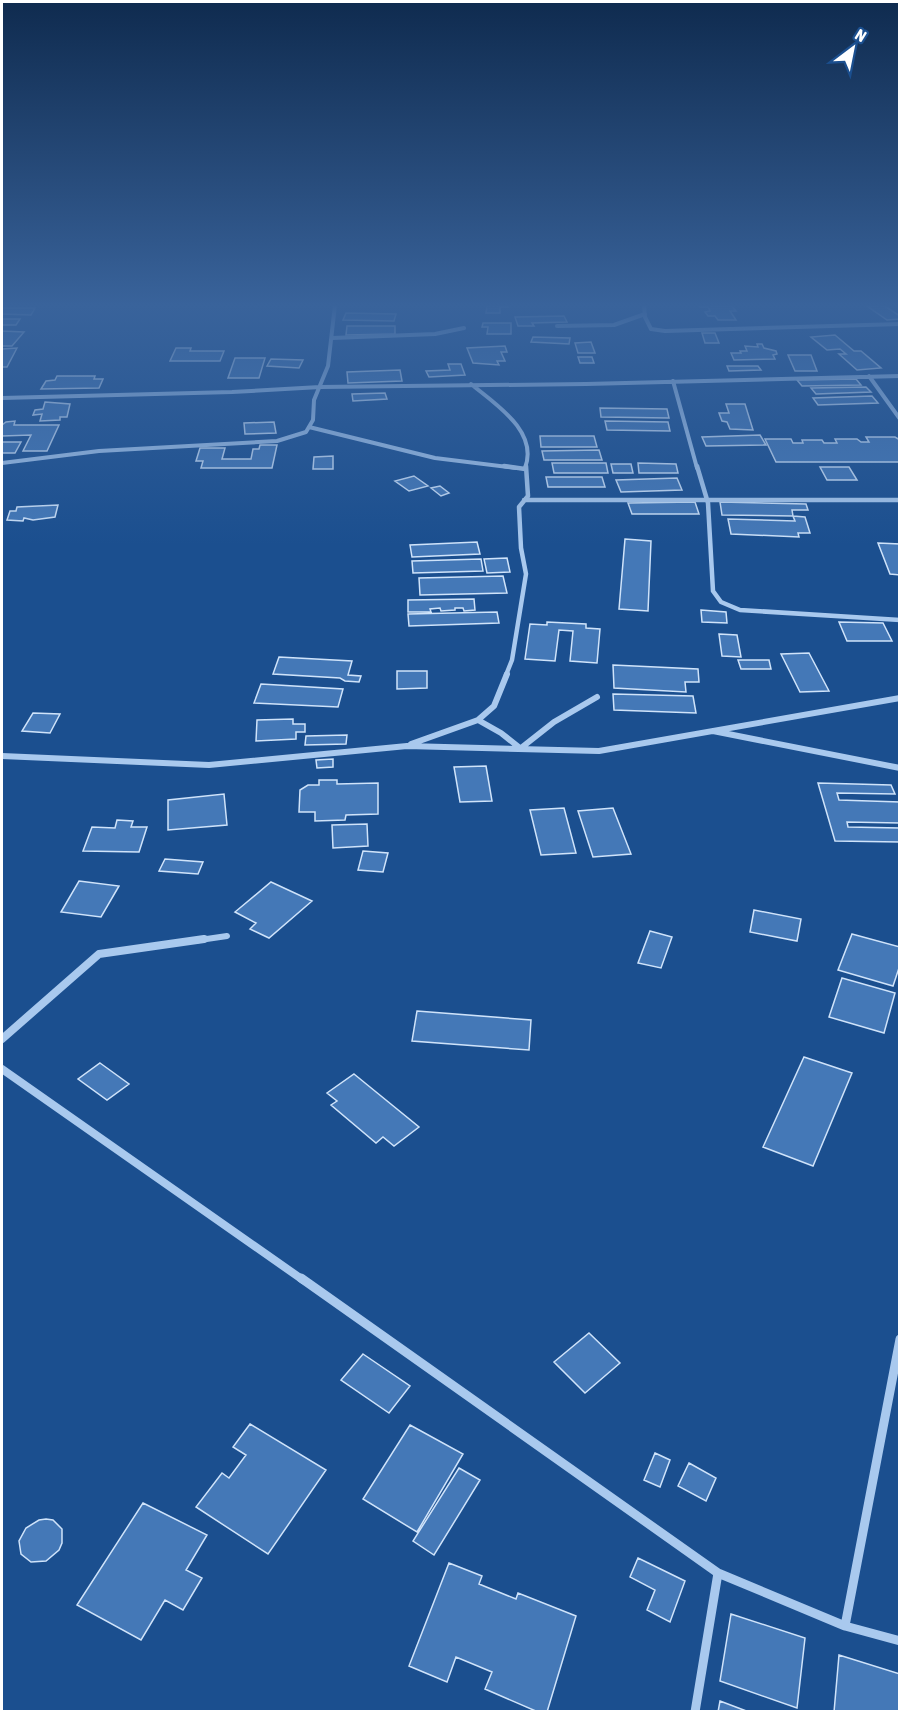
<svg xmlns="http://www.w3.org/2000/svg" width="901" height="1713" viewBox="0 0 901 1713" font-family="'Asap Condensed',sans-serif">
  <rect width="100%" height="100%" fill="#1b4f8f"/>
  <path fill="#4478b7" stroke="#cfe3fa" stroke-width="1.5" d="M 487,305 L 508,305 L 508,307 L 500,307 L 500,313 L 486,313 Z
    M 699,305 L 732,306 L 736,311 L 730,311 L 736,320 L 718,320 L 715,316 L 708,316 L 705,312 L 710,311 L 708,307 L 700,307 Z
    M 883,305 L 900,316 L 900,319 L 887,320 L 867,306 Z
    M 2,308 L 35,308 L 31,315 L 2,314 Z
    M 346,313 L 396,314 L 394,321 L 343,320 Z
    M 564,316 L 567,322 L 532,323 L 534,326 L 518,326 L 515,317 Z
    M 2,319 L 20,319 L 16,325 L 2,325 Z
    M 483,323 L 511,323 L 511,334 L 487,334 L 488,327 L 482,327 Z
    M 347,326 L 395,326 L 395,334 L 346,335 Z
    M 2,332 L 2,331 L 24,332 L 12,346 L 2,346 Z
    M 702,333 L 715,333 L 719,343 L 705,343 Z
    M 835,335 L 854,351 L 861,351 L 881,368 L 857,370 L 839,354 L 846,354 L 840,349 L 827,350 L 811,337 Z
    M 533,337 L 570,338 L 569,344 L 531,342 Z
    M 591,342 L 595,353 L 578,353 L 575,343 Z
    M 757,344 L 762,344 L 764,348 L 776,351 L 777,354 L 773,355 L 775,359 L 734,360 L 731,353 L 741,353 L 740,351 L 747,351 L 745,346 L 758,347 Z
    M 505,346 L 507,352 L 501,352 L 505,361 L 497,361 L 499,365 L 473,363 L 467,348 Z
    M 17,348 L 7,367 L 2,367 L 2,349 Z
    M 176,348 L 191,348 L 190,351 L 224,351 L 220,361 L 170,361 Z
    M 788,355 L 811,355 L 817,371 L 795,371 Z
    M 578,357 L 592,357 L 594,363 L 580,363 Z
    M 235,358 L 265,358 L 259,378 L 228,378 Z
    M 271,359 L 303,360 L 299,368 L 267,366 Z
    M 448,364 L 461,364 L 465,375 L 429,377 L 426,371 L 450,370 Z
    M 727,366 L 758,366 L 761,370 L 729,371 Z
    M 400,370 L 402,381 L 348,383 L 347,372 Z
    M 57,376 L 95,376 L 94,379 L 103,379 L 99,388 L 41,389 L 46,381 L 55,380 Z
    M 856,379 L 861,385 L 802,386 L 797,380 Z
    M 866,387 L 871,392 L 816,394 L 811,388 Z
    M 385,393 L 387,399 L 353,401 L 352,394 Z
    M 872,396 L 878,403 L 818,405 L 813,398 Z
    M 45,402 L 70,404 L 67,417 L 60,417 L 60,420 L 40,421 L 42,414 L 33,415 L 35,410 L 43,409 Z
    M 726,404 L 745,404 L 753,430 L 730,429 L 727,422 L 722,421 L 719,413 L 729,413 Z
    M 600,408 L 667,409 L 669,418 L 601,417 Z
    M 15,421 L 14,425 L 59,425 L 47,451 L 23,451 L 31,435 L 2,436 L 2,425 L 6,422 Z
    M 605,421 L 668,422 L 670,431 L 607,430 Z
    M 274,422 L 276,433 L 245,434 L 244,423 Z
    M 760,435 L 766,445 L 706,446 L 702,437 Z
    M 540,436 L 594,436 L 597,447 L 541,447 Z
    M 866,437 L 895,437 L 900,440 L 900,462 L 776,462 L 765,439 L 791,439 L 793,443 L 803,443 L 802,440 L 822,440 L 824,443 L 837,443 L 835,439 L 857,439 L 861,442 L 869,442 Z
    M 2,442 L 21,442 L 15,453 L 2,453 Z
    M 260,445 L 277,445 L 272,468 L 201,468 L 203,461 L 196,461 L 200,448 L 225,448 L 222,459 L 251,459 L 253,449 L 259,449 Z
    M 599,450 L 602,460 L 544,460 L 542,451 Z
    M 333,456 L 333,469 L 313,469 L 314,457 Z
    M 552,463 L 606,463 L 608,473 L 554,473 Z
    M 638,463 L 676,464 L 678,473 L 639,473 Z
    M 611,464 L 631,464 L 633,473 L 613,473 Z
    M 820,467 L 849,467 L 857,480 L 827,480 Z
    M 414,476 L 428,486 L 409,491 L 395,481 Z
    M 546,477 L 602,477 L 605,487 L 548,487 Z
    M 677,478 L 682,490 L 621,492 L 616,480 Z
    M 440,486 L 449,493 L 441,496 L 431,488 Z
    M 695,502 L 699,514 L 632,514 L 628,503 Z
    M 720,502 L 806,504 L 808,510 L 792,510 L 793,516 L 722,515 Z
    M 58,505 L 55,517 L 33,520 L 24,518 L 23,521 L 7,520 L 10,511 L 16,511 L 17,507 Z
    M 793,516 L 805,517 L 810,533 L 798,533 L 799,537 L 731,534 L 728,519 L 795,521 Z
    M 625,539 L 651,541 L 648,611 L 619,609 Z
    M 477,542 L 480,554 L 412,557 L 410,545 Z
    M 878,543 L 900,544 L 900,575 L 890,574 Z
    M 507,558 L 510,572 L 487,573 L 484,559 Z
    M 481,559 L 483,571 L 413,573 L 412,561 Z
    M 503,576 L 507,593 L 420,595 L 419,578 Z
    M 474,599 L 475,610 L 464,611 L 463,608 L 455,608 L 455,610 L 441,611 L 440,608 L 430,609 L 431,612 L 408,612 L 408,600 Z
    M 701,610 L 726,612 L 727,623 L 702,622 Z
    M 497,612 L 499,623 L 409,626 L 408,614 Z
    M 547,622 L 586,624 L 586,628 L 600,629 L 597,663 L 570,661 L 573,631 L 559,630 L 555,661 L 525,659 L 530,624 L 547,625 Z
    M 839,622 L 883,623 L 892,641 L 847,641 Z
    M 719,634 L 737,635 L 741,657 L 722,656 Z
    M 809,653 L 829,691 L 800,692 L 781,654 Z
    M 279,657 L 352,661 L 348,675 L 361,676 L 359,682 L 345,681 L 340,678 L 273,674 Z
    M 738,660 L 769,660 L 771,669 L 741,669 Z
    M 613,665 L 698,669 L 699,682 L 685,682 L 686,692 L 614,688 Z
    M 397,671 L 427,671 L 427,688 L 397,689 Z
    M 261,684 L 343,689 L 338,707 L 254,703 Z
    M 613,694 L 693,696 L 696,713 L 614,710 Z
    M 33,713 L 60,714 L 50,733 L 22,731 Z
    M 293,719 L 293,724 L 305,724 L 305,732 L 296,732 L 296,739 L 256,741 L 257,720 Z
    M 347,735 L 346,744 L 305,745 L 306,736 Z
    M 333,759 L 333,767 L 317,768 L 316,760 Z
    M 486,766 L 492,801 L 460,802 L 454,767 Z
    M 319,780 L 337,780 L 337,784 L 378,783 L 378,814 L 346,815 L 345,820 L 315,821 L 315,812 L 299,812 L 300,790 L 308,785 L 319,785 Z
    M 818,783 L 891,785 L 895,794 L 837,793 L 839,800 L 900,802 L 900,823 L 847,822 L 848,827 L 900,828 L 900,842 L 835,841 Z
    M 224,794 L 227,825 L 168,830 L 168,800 Z
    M 564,808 L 576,853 L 541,855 L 530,810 Z
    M 613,808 L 631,854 L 593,857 L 578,811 Z
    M 117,820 L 133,821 L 131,827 L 147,827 L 139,852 L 83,851 L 92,827 L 115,828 Z
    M 367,824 L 368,846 L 333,848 L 332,825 Z
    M 363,851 L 388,853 L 383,872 L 358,870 Z
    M 165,859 L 203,862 L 198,874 L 159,871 Z
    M 79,881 L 119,886 L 101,917 L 61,912 Z
    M 271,882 L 312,901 L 269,938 L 250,929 L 256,923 L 235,912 Z
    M 754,910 L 801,919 L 797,941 L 750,932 Z
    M 650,931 L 672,937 L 661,968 L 638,963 Z
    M 852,934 L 900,947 L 900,965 L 893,986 L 838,970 Z
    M 842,978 L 895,993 L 884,1033 L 829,1017 Z
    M 417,1011 L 531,1020 L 529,1050 L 412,1041 Z
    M 804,1057 L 852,1073 L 813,1166 L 763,1147 Z
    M 100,1063 L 129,1084 L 107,1100 L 78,1079 Z
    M 354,1074 L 419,1127 L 394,1146 L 383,1137 L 376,1143 L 331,1105 L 337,1101 L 327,1093 Z
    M 589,1333 L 620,1363 L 585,1393 L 554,1362 Z
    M 363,1354 L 410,1386 L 389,1413 L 341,1380 Z
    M 250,1424 L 326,1470 L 268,1554 L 196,1507 L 222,1473 L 229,1478 L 246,1455 L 233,1447 Z
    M 410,1425 L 463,1454 L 417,1532 L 363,1499 Z
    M 655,1453 L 670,1460 L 660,1487 L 644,1480 Z
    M 689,1463 L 716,1478 L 706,1501 L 678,1486 Z
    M 459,1468 L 480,1480 L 434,1555 L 413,1541 Z
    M 143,1503 L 207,1535 L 186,1570 L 202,1578 L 183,1610 L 165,1600 L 141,1640 L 77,1605 Z
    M 46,1519 L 53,1520 L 62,1529 L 62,1543 L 59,1550 L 46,1561 L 31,1562 L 21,1554 L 19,1541 L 26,1528 L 39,1520 Z
    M 638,1558 L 685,1581 L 670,1622 L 647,1610 L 655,1590 L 630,1577 Z
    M 449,1563 L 482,1576 L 479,1584 L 516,1599 L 518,1593 L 576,1616 L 547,1712 L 538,1712 L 485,1689 L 492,1672 L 456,1657 L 447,1682 L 409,1666 Z
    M 731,1614 L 805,1638 L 797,1708 L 720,1681 Z
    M 839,1655 L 900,1674 L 900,1712 L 834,1712 Z
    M 720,1701 L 749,1712 L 718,1712 Z"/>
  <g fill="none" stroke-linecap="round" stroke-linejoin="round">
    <path stroke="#a9c9ee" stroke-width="4" d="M 644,305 L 645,317 L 651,329 L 665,331 L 900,324
      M 557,326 L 614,325 L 645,314
      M 332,338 L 435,334 L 464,328
      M 869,376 L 900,419
      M 673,381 L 697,468
      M 471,384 C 495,404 539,431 525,468
      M 2,398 L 232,392 L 320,387 L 586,384 L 900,376
      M 309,427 L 435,458 L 516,468
      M 2,463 L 99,451 L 277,441 L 306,432 L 313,420 L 314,400 L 328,366 L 335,305"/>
    <path stroke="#a9c9ee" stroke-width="4.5" d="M 504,466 L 525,469
      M 697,466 L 708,503 L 713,591 L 721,602 L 740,610 L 900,620
      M 524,500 L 900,500
      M 506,675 L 512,660 L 526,574 L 521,548 L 519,507 L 528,496 L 526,466"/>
    <path stroke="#a9c9ee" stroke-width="6" d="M 478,720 L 494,706 L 507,674
      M 713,731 L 900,768
      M 411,744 L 478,720 L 501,733 L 520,748
      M 521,748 L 554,722 L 597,697
      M 2,756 L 209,765 L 407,746 L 599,751 L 900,698
      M 193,941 L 227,936"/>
    <path stroke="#a9c9ee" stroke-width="8" d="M 2,1039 L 99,954 L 204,939
      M 2,1069 L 303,1280"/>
    <path stroke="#a9c9ee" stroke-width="9" d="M 301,1278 L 718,1573 L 845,1626 L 900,1641
      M 845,1626 L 900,1339
      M 695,1712 L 718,1573"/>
  </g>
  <linearGradient id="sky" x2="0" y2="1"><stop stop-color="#0f2b4f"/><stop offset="0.56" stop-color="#39639b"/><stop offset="1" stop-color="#39639b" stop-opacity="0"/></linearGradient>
  <rect width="901" height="545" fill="url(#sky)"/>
  <rect width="901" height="1713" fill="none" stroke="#ffffff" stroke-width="6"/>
  <g transform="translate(853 48) rotate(32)" stroke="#1b4f8f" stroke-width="4.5" paint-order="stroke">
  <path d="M0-4.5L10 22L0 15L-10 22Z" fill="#ffffff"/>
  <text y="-9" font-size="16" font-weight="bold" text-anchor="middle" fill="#ffffff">N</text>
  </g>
</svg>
